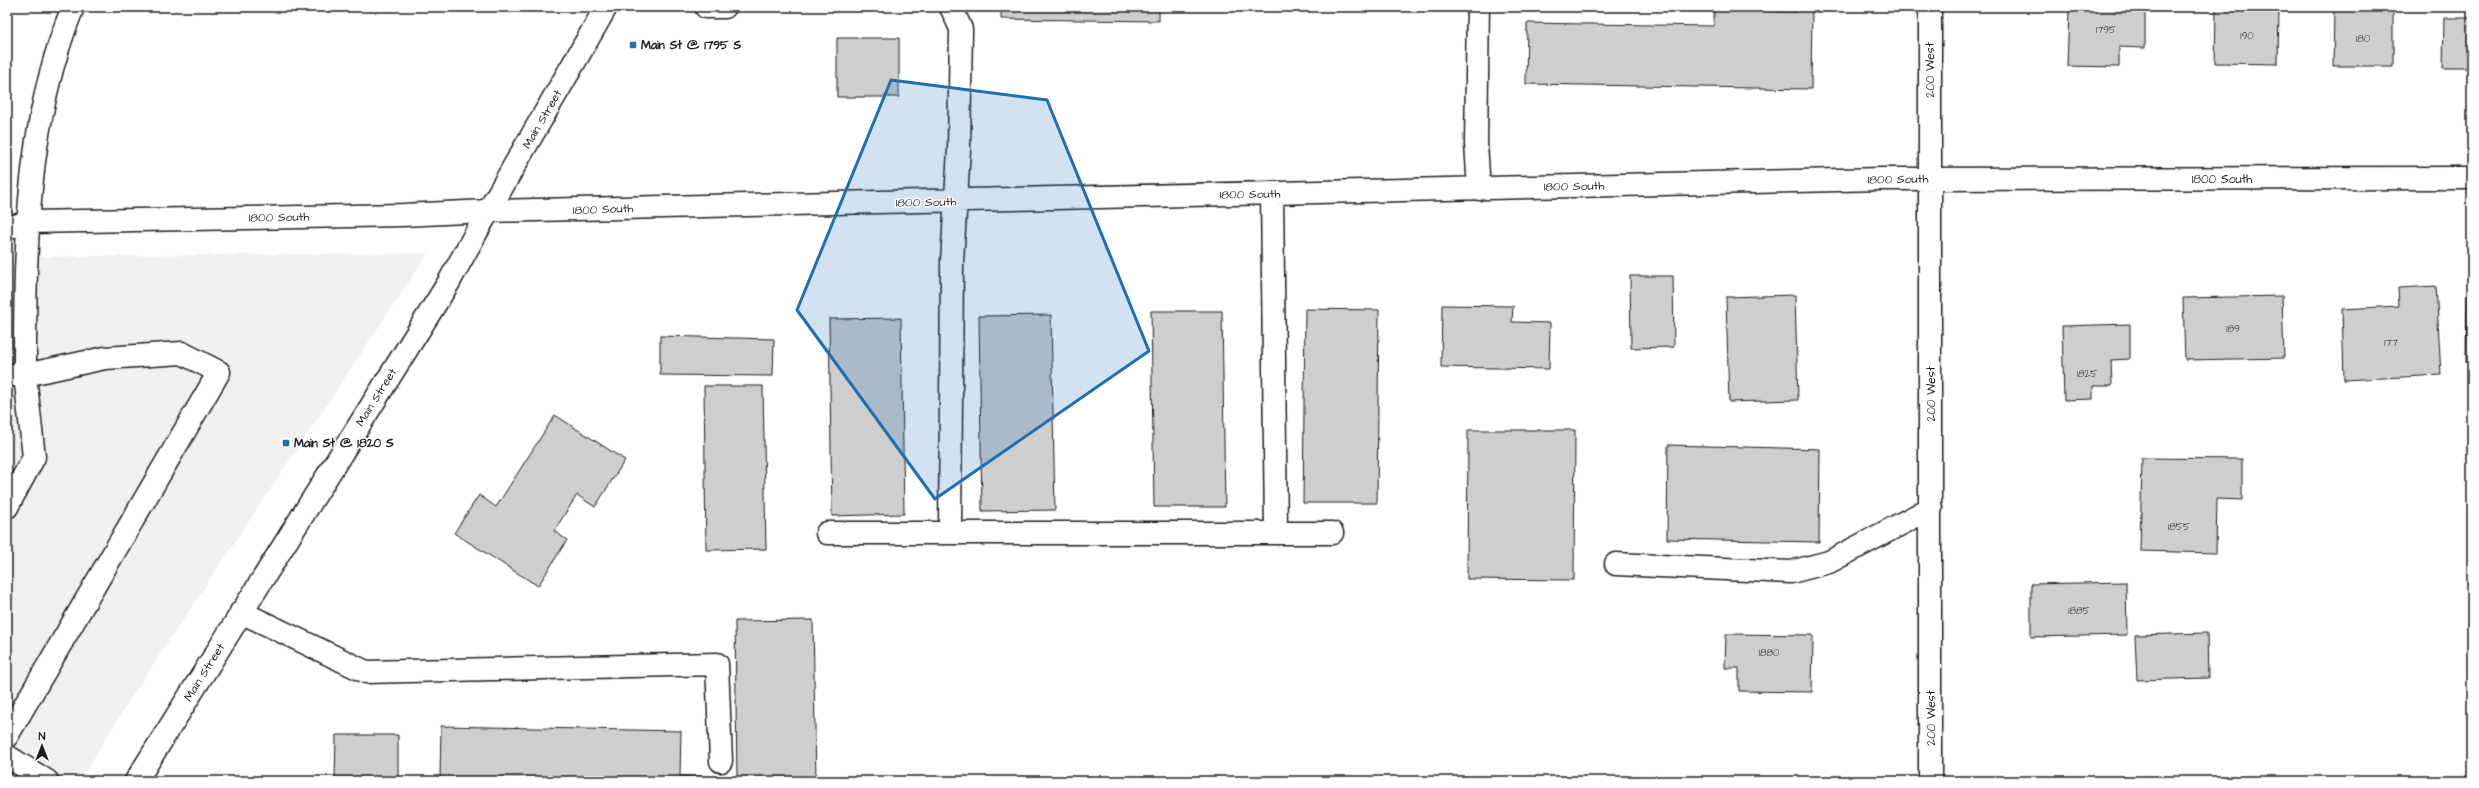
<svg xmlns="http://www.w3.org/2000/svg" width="2479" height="788" viewBox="0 0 2479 788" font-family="'Architects Daughter',sans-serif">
  <rect width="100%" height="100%" fill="#fff"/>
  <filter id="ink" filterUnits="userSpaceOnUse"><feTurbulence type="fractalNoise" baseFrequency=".025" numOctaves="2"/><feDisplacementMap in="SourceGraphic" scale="8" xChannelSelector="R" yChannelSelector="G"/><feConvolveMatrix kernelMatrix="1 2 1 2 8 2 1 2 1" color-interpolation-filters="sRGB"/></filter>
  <g filter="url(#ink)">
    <path fill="#f0f0f0" d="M 428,253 L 130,699 L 80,781 L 7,781 L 7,257 Z"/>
    <path fill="#cecece" stroke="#1c1c1c" d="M 1001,7 L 1159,7 L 1159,21 L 1001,19 Z
      M 1797,7 L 1812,7 L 1811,89 L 1526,84 L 1527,23 L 1714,26 L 1714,10 L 1797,12 Z
      M 2020,7 L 2145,7 L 2145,48 L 2119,47 L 2119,67 L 2067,66 L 2069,10 Z
      M 2216,7 L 2279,7 L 2278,64 L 2215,63 Z
      M 2334,9 L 2393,10 L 2393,66 L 2333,66 Z
      M 2444,18 L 2472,18 L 2472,68 L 2443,68 Z
      M 837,38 L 899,38 L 899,97 L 837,97 Z
      M 1630,276 L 1673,276 L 1674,347 L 1631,348 Z
      M 2436,286 L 2441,375 L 2344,380 L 2342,309 L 2399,306 L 2398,288 Z
      M 1795,295 L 1798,400 L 1729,402 L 1726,297 Z
      M 2467,295 L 2472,295 L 2472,362 L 2466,362 Z
      M 2282,296 L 2284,358 L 2185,360 L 2183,298 Z
      M 1442,305 L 1513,306 L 1512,322 L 1550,323 L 1549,369 L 1441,367 Z
      M 1305,309 L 1379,310 L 1377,503 L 1303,503 Z
      M 1151,311 L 1222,311 L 1225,507 L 1154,507 Z
      M 1051,315 L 1055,510 L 982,511 L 979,316 Z
      M 901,318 L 904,514 L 832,516 L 829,319 Z
      M 2130,324 L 2130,359 L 2111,360 L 2112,386 L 2093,386 L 2093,399 L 2064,400 L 2062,326 Z
      M 660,336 L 774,339 L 773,376 L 660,375 Z
      M 704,386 L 763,386 L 766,549 L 706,550 Z
      M 555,415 L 625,460 L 595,507 L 577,495 L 554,531 L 567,540 L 538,586 L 454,533 L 479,495 L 496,507 Z
      M 1468,430 L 1575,430 L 1574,580 L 1467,579 Z
      M 1668,445 L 1820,449 L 1819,542 L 1667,539 Z
      M 2142,458 L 2242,459 L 2242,500 L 2217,499 L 2216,553 L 2140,551 Z
      M 2126,582 L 2127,635 L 2031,637 L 2031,584 Z
      M 813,620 L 816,781 L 737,781 L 735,621 Z
      M 2207,633 L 2208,678 L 2137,680 L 2135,635 Z
      M 1726,634 L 1813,635 L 1812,692 L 1739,691 L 1739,668 L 1725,668 Z
      M 441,726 L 681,731 L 680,776 L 733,777 L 733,781 L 440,781 Z
      M 336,735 L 398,735 L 398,781 L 335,781 Z"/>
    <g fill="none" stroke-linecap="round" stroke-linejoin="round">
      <defs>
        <path id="minor" d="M 706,7 L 725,7
          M 1478,7 L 1476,143 L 1479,189
          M 1930,7 L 1930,781
          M 1272,193 L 1276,533
          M 7,228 L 29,222 L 403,215 L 487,211 L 1882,179 L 2472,178
          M 7,375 L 25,375 C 25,252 25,123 73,7
          M 7,507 L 34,457 L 25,375 L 105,358 L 182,353 L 219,372 L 7,736
          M 827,533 L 1332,533
          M 950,533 L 952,261 L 959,150 L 961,29 L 951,7
          M 1616,564 L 1791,572 L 1829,562 L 1931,508
          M 241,612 L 366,672 L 717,664 L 721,761
          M 7,756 L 47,781
          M 136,781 L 449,282 C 499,189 554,99 606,7"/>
      </defs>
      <use href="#minor" stroke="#1c1c1c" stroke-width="25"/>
      <use href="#minor" stroke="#fff" stroke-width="22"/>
    </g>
  </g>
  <path fill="#1f6fb2" fill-opacity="0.2" stroke="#1f6fb2" stroke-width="3" stroke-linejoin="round" d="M 891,80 L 1047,100 L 1149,351 L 935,499 L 797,310 Z"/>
  <g fill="#1f6fb2" stroke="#fff" stroke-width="1.5">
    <rect x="629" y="41" width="8" height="8" rx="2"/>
    <rect x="282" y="439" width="8" height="8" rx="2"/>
  </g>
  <g text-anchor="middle" stroke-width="3" stroke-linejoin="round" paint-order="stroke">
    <g font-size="10" fill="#484848">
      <text x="2106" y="33">1795</text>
      <text x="2247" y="39">190</text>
      <text x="2363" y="42">180</text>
      <text x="2233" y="332">189</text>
      <text x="2391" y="346">177</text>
      <text x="2087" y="377">1825</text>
      <text x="2179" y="530">1855</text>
      <text x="2079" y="614">1885</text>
      <text x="1769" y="656">1880</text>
    </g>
    <g font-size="12" font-weight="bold" fill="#1c1c1c" stroke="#fff" text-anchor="start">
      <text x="641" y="49">Main St @ 1795 S</text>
      <text x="294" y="447">Main St @ 1820 S</text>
    </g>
    <g font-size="12" fill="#1c1c1c" stroke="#fff">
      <text transform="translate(1930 70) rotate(-90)" y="4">200 West</text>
      <text transform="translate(542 119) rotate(-60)" y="4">Main Street</text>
      <text transform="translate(1898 179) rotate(-1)" y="4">1800 South</text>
      <text x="2222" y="183">1800 South</text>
      <text transform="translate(1574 186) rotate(-1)" y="4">1800 South</text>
      <text transform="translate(1250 194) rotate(-1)" y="4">1800 South</text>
      <text transform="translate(926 202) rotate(-1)" y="4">1800 South</text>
      <text transform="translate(603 209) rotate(-2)" y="4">1800 South</text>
      <text transform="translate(279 217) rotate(-1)" y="4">1800 South</text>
      <text transform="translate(1931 394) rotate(-90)" y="4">200 West</text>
      <text transform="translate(376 397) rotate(-58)" y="4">Main Street</text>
      <text transform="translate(204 672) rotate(-58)" y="4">Main Street</text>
      <text transform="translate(1931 718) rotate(-90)" y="4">200 West</text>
    </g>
  </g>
  <rect width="2479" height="788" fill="none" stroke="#fff" stroke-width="24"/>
  <rect x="12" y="12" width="2455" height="764" fill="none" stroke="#1c1c1c" stroke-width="1.5" filter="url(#ink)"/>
  <g transform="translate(42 746)" stroke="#ffffff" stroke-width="3" paint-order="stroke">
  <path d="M0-3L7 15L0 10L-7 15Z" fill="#1c1c1c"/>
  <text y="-6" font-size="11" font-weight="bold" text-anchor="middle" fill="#1c1c1c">N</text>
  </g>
</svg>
